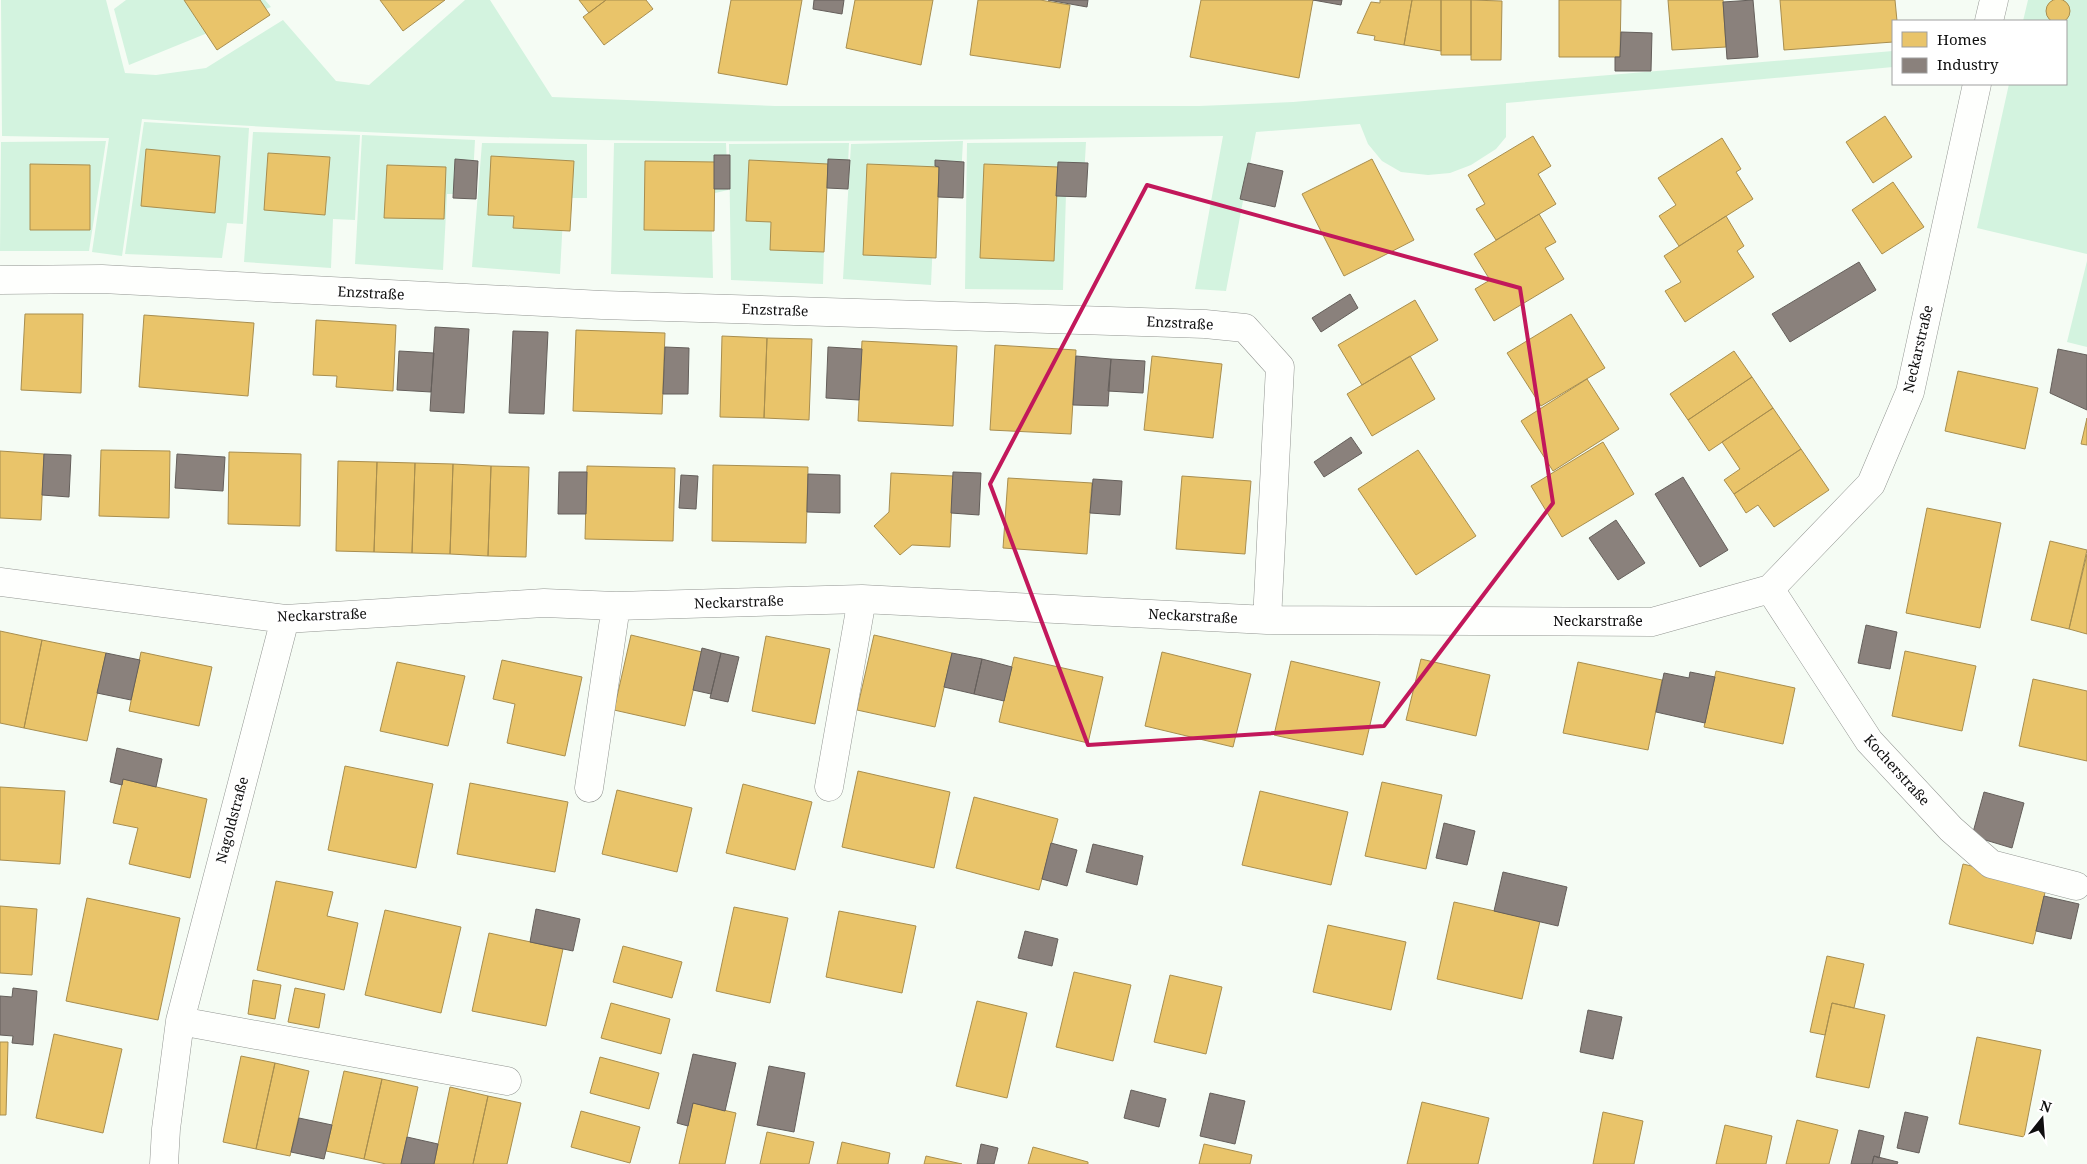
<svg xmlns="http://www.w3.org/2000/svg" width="2087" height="1164" viewBox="0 0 2087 1164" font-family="'Noto Serif',serif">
  <rect width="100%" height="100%" fill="#f5fcf4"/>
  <path fill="#d3f3df" d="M 1,0 L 106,0 L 125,73 L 156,75 L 206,68 L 283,20 L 336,81 L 369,85 L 465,0 L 490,0 L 552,97 L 775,106 L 1199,106 L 1293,102 L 1893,51 L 1893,67 L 1506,103 L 1506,137 L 1496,149 L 1471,165 L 1450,173 L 1428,175 L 1401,172 L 1382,161 L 1368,144 L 1360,124 L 1256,132 L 1226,291 L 1195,289 L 1223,136 C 1015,138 807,144 598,140 C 446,136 294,130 142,119 L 122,256 L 92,252 L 109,138 L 2,136 Z
    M 126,0 L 265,0 L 271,7 L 129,65 L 114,9 Z
    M 2028,0 L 2087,0 L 2087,254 L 1977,228 L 2009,84 L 2066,84 L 2066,21 L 2023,21 Z
    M 144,122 L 249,128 L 243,224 L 227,223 L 222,258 L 125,254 Z
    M 253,132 L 360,135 L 355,220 L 333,219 L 331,268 L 244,262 Z
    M 362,135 L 475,140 L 472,194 L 447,194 L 443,270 L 355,264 Z
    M 106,141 L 89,251 L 0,251 L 1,142 Z
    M 963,141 L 960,195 L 935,195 L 931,285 L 843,279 L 851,144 Z
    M 1086,142 L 1083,195 L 1066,194 L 1063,290 L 965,289 L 967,143 Z
    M 482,143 L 587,144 L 587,198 L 564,198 L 560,274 L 472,267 Z
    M 614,143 L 726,143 L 728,190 L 711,194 L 713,278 L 611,274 Z
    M 849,143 L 847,186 L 826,186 L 823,284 L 731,280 L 729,144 Z
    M 2087,261 L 2087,347 L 2067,342 Z"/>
  <path fill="#e9c46a" stroke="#a88e4f" d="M2046 11a12 12 0 1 1 24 0a12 12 0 1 1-24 0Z
    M 184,0 L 260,0 L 270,15 L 217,50 Z
    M 380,0 L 445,0 L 403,31 Z
    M 579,0 L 606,0 L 589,13 Z
    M 606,0 L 646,0 L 653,9 L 604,45 L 583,17 Z
    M 731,0 L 802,0 L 787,85 L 718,73 Z
    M 855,0 L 933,0 L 921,65 L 846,48 Z
    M 978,0 L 1040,0 L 1070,5 L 1060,68 L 970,55 Z
    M 1201,0 L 1313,0 L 1299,78 L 1190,57 Z
    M 1380,0 L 1412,0 L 1404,45 L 1374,40 L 1375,36 L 1357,33 L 1371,2 L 1380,3 Z
    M 1412,0 L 1441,0 L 1441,51 L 1404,45 Z
    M 1441,0 L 1471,0 L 1471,55 L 1441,55 Z
    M 1471,0 L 1502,1 L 1501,60 L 1471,60 Z
    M 1559,0 L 1621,0 L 1620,57 L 1559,57 Z
    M 1668,0 L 1723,0 L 1726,47 L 1672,50 Z
    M 1780,0 L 1895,0 L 1897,21 L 1893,21 L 1893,42 L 1784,50 Z
    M 1885,116 L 1912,157 L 1873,183 L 1846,142 Z
    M 1533,136 L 1551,166 L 1538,174 L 1556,204 L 1496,240 L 1476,209 L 1485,204 L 1468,175 Z
    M 1722,138 L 1741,169 L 1736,172 L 1753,199 L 1679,246 L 1659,216 L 1676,205 L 1658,178 Z
    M 146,149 L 220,156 L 215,213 L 141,206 Z
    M 268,153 L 330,157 L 325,215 L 264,210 Z
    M 491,156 L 574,161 L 570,231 L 513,228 L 514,216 L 488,215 Z
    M 1372,159 L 1414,240 L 1344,276 L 1302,194 Z
    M 749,160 L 828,164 L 824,252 L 770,250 L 771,222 L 746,221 Z
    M 645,161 L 715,162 L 714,231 L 644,230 Z
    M 30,164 L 90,165 L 90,230 L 30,230 Z
    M 867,164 L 939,167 L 936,258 L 863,255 Z
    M 984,164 L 1058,167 L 1054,261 L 980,258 Z
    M 387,165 L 446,167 L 444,219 L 384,218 Z
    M 1893,182 L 1924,227 L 1882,254 L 1852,210 Z
    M 1539,214 L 1556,242 L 1545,248 L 1564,279 L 1494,321 L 1475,289 L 1490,280 L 1474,254 Z
    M 1726,216 L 1744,246 L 1737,251 L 1754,277 L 1685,322 L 1665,291 L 1681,282 L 1664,256 Z
    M 1415,300 L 1438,340 L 1362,385 L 1338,345 Z
    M 25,314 L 83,314 L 81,393 L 21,390 Z
    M 1571,314 L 1605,368 L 1541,406 L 1507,353 Z
    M 144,315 L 254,323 L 248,396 L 139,387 Z
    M 316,320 L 396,325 L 393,391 L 336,387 L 337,376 L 313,375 Z
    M 576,330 L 665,333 L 662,414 L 573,411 Z
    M 722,336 L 767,338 L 764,418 L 720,417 Z
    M 767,338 L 812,339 L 809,420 L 764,418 Z
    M 862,341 L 957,346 L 953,426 L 858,421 Z
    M 995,345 L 1076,350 L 1071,434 L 990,430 Z
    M 1734,351 L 1752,377 L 1688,420 L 1670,394 Z
    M 1152,356 L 1222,364 L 1213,438 L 1144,430 Z
    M 1410,356 L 1435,399 L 1372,436 L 1347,394 Z
    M 1958,371 L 2038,388 L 2025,449 L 1945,431 Z
    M 1752,377 L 1773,408 L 1709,451 L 1688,420 Z
    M 1587,379 L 1619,429 L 1553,471 L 1521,421 Z
    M 1773,408 L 1801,449 L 1734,494 L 1724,480 L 1740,469 L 1722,442 Z
    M 2087,418 L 2087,445 L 2081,444 Z
    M 1603,442 L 1634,494 L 1562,537 L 1531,486 Z
    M 1801,449 L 1829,490 L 1774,527 L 1758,505 L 1746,513 L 1734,494 Z
    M 101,450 L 170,451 L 169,518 L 99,516 Z
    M 1418,450 L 1476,536 L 1416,575 L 1358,489 Z
    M 0,451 L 44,454 L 41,520 L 0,518 Z
    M 229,452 L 301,454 L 300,526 L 228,524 Z
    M 338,461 L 377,462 L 374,552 L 336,551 Z
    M 377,462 L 415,463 L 412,553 L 374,552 Z
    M 415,463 L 453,464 L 450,554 L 412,553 Z
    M 453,464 L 491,466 L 488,556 L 450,554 Z
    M 713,465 L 808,467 L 806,543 L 712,541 Z
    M 491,466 L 529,467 L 526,557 L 488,556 Z
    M 587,466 L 675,468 L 673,541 L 585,539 Z
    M 891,473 L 953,476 L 950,547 L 912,545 L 900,555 L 874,526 L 889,512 Z
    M 1182,476 L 1251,481 L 1245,554 L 1176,549 Z
    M 1008,478 L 1092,483 L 1087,554 L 1003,548 Z
    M 1927,508 L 2001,523 L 1980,628 L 1906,613 Z
    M 2050,541 L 2087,550 L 2069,629 L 2031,620 Z
    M 2087,554 L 2087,634 L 2069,629 Z
    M 0,631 L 42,640 L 24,728 L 0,723 Z
    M 631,635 L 702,652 L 685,726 L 614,710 Z
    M 874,635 L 952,653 L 935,727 L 857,710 Z
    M 766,636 L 830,649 L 815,724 L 752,711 Z
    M 42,640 L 106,653 L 87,741 L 24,728 Z
    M 1905,651 L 1976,666 L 1962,731 L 1892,716 Z
    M 141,652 L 212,667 L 199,726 L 129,711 Z
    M 1162,652 L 1251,674 L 1233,747 L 1145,726 Z
    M 1014,657 L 1103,677 L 1088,743 L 999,722 Z
    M 1421,659 L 1490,675 L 1476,736 L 1406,720 Z
    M 502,660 L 582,677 L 565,756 L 507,743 L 515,704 L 493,699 Z
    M 1291,661 L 1380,682 L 1363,755 L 1274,735 Z
    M 397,662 L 465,676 L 448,746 L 380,731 Z
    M 1578,662 L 1662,680 L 1648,750 L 1563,733 Z
    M 1716,671 L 1795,688 L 1783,744 L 1704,727 Z
    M 2033,679 L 2087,691 L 2087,761 L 2019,746 Z
    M 345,766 L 433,784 L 416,868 L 328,850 Z
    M 858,771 L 950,792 L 934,868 L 842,847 Z
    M 123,779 L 207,799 L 190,878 L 129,864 L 138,828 L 113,823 Z
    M 1382,782 L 1442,795 L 1426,869 L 1365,856 Z
    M 470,783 L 568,802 L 555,872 L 457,854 Z
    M 743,784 L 812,802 L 795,870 L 726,853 Z
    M 0,787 L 65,791 L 60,864 L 0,860 Z
    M 617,790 L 692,808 L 677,872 L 602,854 Z
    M 1260,791 L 1348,812 L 1331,885 L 1242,865 Z
    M 974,797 L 1058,819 L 1039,890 L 956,868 Z
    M 1963,864 L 2047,884 L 2033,944 L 1949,924 Z
    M 276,881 L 333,892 L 327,916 L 358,923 L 344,990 L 257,970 Z
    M 87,898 L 180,918 L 158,1020 L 66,1001 Z
    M 1454,902 L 1540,921 L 1522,999 L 1437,979 Z
    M 0,906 L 37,909 L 32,975 L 0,973 Z
    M 734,907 L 788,918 L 770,1003 L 716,991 Z
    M 385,910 L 461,927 L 441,1013 L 365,995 Z
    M 839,911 L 916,926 L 902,993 L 826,977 Z
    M 1328,925 L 1406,942 L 1391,1010 L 1313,992 Z
    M 489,933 L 563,949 L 546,1026 L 472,1011 Z
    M 623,946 L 682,962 L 672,998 L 613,982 Z
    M 1827,956 L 1864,964 L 1854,1008 L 1832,1003 L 1825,1035 L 1810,1032 Z
    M 1074,972 L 1131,985 L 1113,1061 L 1056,1047 Z
    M 1170,975 L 1222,987 L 1206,1054 L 1154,1042 Z
    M 253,980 L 281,985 L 275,1019 L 248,1014 Z
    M 295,988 L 325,994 L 319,1028 L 288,1022 Z
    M 977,1001 L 1027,1013 L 1007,1098 L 956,1086 Z
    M 611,1003 L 670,1019 L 661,1054 L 601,1038 Z
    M 1832,1003 L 1885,1015 L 1869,1088 L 1816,1077 Z
    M 54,1034 L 122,1049 L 103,1133 L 36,1118 Z
    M 1977,1037 L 2041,1050 L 2024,1137 L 1959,1124 Z
    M 0,1042 L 8,1042 L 6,1115 L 0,1115 Z
    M 241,1056 L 275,1063 L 256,1149 L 223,1142 Z
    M 600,1057 L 659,1073 L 649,1109 L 590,1093 Z
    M 275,1063 L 309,1071 L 290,1156 L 256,1149 Z
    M 344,1071 L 382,1079 L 364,1159 L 326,1151 Z
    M 382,1079 L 418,1087 L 401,1164 L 386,1164 L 364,1159 Z
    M 450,1087 L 488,1096 L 473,1164 L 434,1164 Z
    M 488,1096 L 521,1103 L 507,1164 L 473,1164 Z
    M 1422,1102 L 1489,1118 L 1478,1164 L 1407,1164 Z
    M 693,1103 L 736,1113 L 725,1164 L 679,1164 Z
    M 581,1111 L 640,1127 L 630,1163 L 571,1147 Z
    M 1603,1112 L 1643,1121 L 1634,1164 L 1593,1164 Z
    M 1797,1120 L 1838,1130 L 1829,1164 L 1786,1164 Z
    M 1725,1125 L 1772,1136 L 1766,1164 L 1716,1164 Z
    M 767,1132 L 814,1142 L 809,1164 L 760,1164 Z
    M 842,1142 L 890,1153 L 888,1164 L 837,1164 Z
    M 1204,1144 L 1252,1155 L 1250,1164 L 1199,1164 Z
    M 1033,1147 L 1088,1162 L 1088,1164 L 1028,1164 Z
    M 926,1156 L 962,1164 L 924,1164 Z"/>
  <path fill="#8a817c" stroke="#655f5b" d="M 814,0 L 844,0 L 842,14 L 813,9 Z
    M 1048,0 L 1088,0 L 1087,7 Z
    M 1313,0 L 1342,0 L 1341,5 Z
    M 1753,0 L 1758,57 L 1727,59 L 1723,2 Z
    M 1621,32 L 1652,33 L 1651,71 L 1615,71 L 1615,57 L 1620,57 Z
    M 714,155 L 730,155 L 730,189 L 714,189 Z
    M 455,159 L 478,161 L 476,199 L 453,198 Z
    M 828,159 L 850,160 L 848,189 L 827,188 Z
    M 935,160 L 964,162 L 963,198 L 938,197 L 939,167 L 935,166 Z
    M 1058,162 L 1088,163 L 1086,197 L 1056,196 Z
    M 1248,163 L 1283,171 L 1275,207 L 1240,199 Z
    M 1859,262 L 1876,290 L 1790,342 L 1772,314 Z
    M 1350,294 L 1358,308 L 1321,332 L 1312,318 Z
    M 435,327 L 469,329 L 464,413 L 430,411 Z
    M 513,331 L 548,332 L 544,414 L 509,413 Z
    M 665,347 L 689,348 L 688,394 L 663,394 Z
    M 828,347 L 862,349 L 859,400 L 826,398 Z
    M 2058,349 L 2087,355 L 2087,410 L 2050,393 Z
    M 399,351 L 434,353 L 431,392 L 397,390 Z
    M 1076,356 L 1111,359 L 1108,406 L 1073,405 Z
    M 1111,359 L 1145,361 L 1143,393 L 1108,391 Z
    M 1351,437 L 1362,453 L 1324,477 L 1314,462 Z
    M 44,454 L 71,455 L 69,497 L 42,495 Z
    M 177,454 L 225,457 L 223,491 L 175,488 Z
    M 559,472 L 587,472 L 586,514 L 558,514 Z
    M 953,472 L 981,473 L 979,515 L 951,513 Z
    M 808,474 L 840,475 L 840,513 L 807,512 Z
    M 681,475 L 698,476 L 696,509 L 679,508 Z
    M 1683,477 L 1728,550 L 1700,567 L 1655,494 Z
    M 1093,479 L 1122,481 L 1120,515 L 1090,513 Z
    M 1616,520 L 1645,563 L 1618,580 L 1589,538 Z
    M 1866,625 L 1897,632 L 1890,669 L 1858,663 Z
    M 702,648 L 721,653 L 711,694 L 693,690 Z
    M 106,653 L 140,660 L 131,700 L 97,693 Z
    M 721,653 L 739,657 L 728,702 L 710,698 Z
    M 952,653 L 982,659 L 974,694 L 944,687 Z
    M 982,659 L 1012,667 L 1004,701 L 974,694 Z
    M 1690,672 L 1715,677 L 1705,723 L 1656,712 L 1664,673 L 1689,678 Z
    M 117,748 L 162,759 L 156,787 L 123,779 L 122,785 L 110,782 Z
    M 1984,792 L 2024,803 L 2012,848 L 1972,836 Z
    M 1444,823 L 1475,831 L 1467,865 L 1436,858 Z
    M 1051,843 L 1077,850 L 1067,886 L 1042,879 Z
    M 1093,844 L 1143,856 L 1137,885 L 1086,872 Z
    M 1503,872 L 1567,887 L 1558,926 L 1494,911 Z
    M 2044,896 L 2079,904 L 2071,939 L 2036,931 Z
    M 536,909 L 580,919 L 573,951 L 530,942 Z
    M 1025,931 L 1058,939 L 1052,966 L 1018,958 Z
    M 13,988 L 37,991 L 33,1045 L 12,1043 L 13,1036 L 0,1035 L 0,996 L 12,997 Z
    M 1588,1010 L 1622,1017 L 1613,1059 L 1580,1052 Z
    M 693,1054 L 736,1063 L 725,1111 L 693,1103 L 688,1126 L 677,1123 Z
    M 769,1066 L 805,1073 L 794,1132 L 757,1125 Z
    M 1131,1090 L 1166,1099 L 1159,1127 L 1124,1118 Z
    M 1210,1093 L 1245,1101 L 1235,1144 L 1200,1136 Z
    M 1905,1112 L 1928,1117 L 1919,1153 L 1897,1148 Z
    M 299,1118 L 332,1125 L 324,1159 L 291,1152 Z
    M 1859,1130 L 1884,1136 L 1879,1158 L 1874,1156 L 1872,1164 L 1851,1164 Z
    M 407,1137 L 438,1144 L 434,1164 L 401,1164 Z
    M 981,1144 L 998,1148 L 994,1164 L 977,1164 Z
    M 1874,1156 L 1898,1162 L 1897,1164 L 1872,1164 Z"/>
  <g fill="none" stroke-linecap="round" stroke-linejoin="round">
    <defs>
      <path id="minor" d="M 1989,21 L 1994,0
        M 0,280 L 102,279 L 602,305 L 1205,324 L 1245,328 L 1280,367 L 1267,620
        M 0,582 L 285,619 L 544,603 L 616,606 L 862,599 L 1267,620 L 1652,622 L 1770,589 L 1871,484 L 1910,392 L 1977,84
        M 1770,589 L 1869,741 L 1951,829 L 1991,864 L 2076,886
        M 829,787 L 862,599
        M 589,788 L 616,606
        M 180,1021 L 507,1081
        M 164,1164 L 166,1129 L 180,1021 L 285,619"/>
    </defs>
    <use href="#minor" stroke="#939692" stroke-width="29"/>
    <use href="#minor" stroke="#fefffd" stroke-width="28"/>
  </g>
  <path fill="none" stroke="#c2185b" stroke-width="4" stroke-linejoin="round" d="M 1147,185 L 1520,288 L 1553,503 L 1384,726 L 1088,745 L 990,484 Z"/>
  <g text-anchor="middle" stroke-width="5" stroke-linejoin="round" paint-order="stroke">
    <g font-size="14" fill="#0f0f0f" stroke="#fff">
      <text transform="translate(371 293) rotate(3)" y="5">Enzstraße</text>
      <text transform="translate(775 310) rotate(2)" y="5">Enzstraße</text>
      <text transform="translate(1180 323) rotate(3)" y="5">Enzstraße</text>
      <text transform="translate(1918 349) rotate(-77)" y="5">Neckarstraße</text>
      <text transform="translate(739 602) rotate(-2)" y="5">Neckarstraße</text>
      <text transform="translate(322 615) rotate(-2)" y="5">Neckarstraße</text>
      <text transform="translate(1193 616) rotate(3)" y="5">Neckarstraße</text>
      <text x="1598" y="626">Neckarstraße</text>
      <text transform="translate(1897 770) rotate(48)" y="5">Kocherstraße</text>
      <text transform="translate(232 820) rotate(-75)" y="5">Nagoldstraße</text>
    </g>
  </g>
  <rect x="1892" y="20" width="175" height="65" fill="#ffffff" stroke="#9f9f9f"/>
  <rect x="1902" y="32" width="25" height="15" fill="#e9c46a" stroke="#9f9f9f"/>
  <text x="1937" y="45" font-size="15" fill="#0f0f0f">Homes</text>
  <rect x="1902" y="58" width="25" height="15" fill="#8a817c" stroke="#9f9f9f"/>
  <text x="1937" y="70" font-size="15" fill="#0f0f0f">Industry</text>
  <g transform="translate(2042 1119) rotate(17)" stroke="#ffffff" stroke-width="4" paint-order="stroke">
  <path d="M0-4L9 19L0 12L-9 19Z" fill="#0f0f0f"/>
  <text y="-8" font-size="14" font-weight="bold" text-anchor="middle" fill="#0f0f0f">N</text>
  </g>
</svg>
